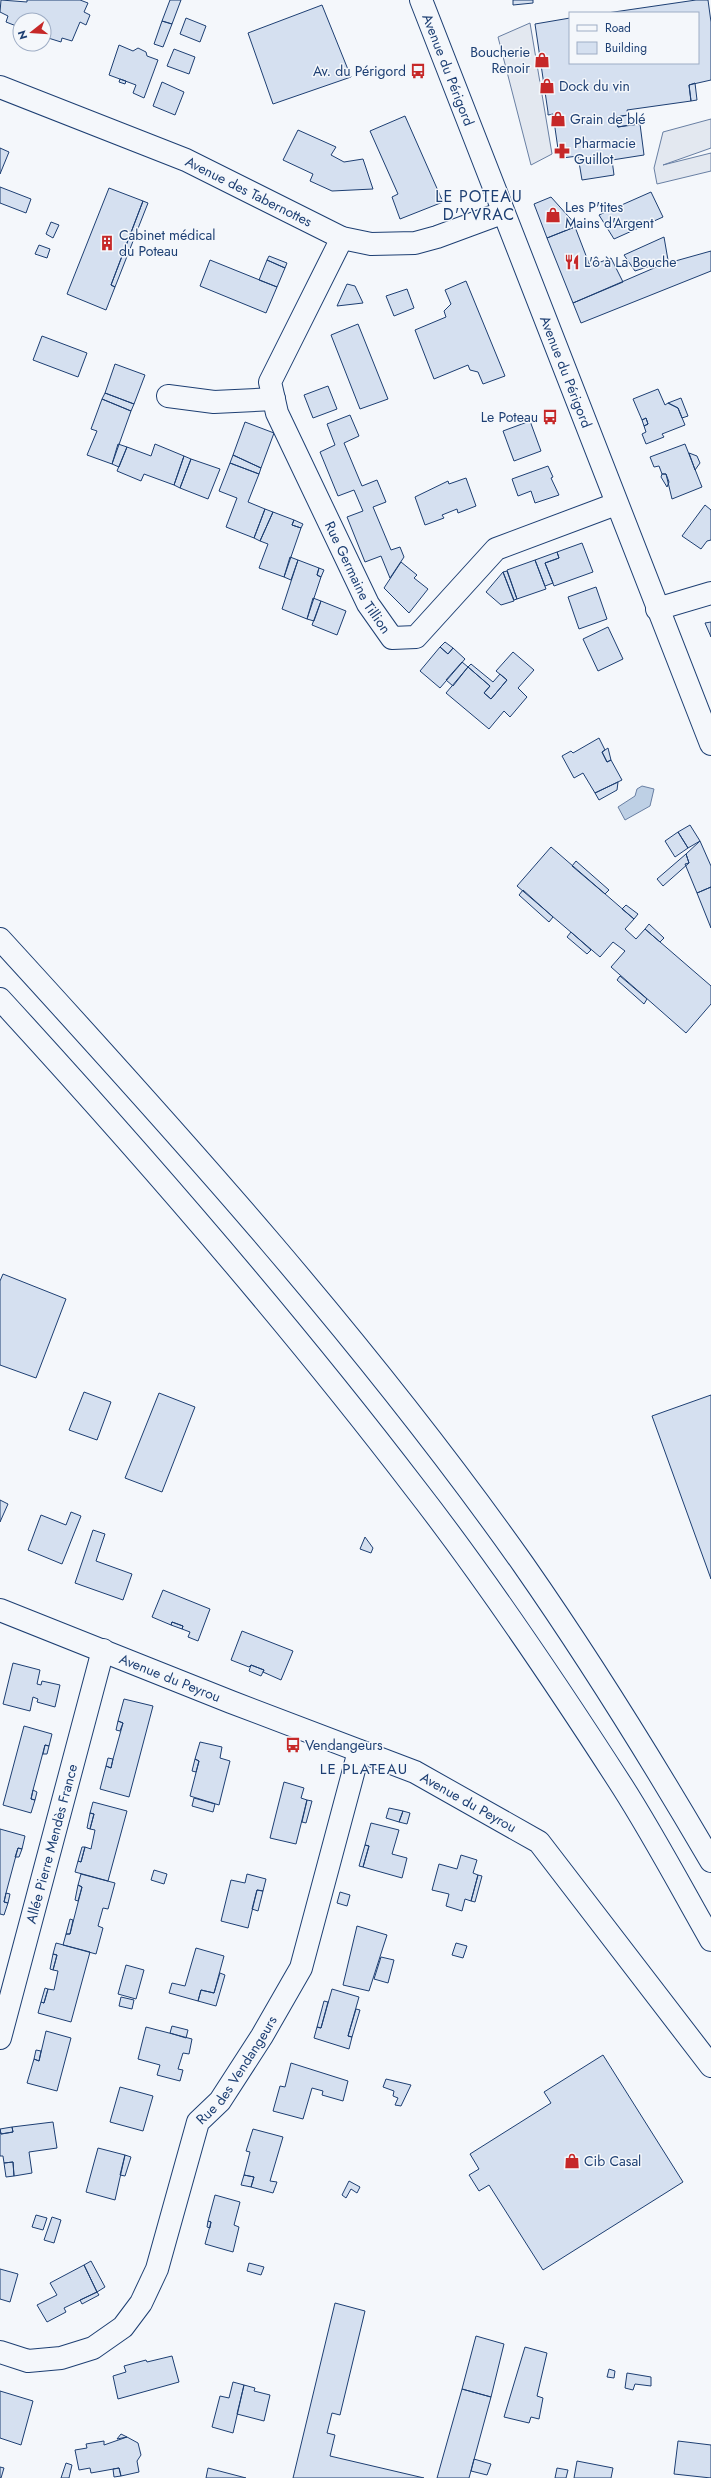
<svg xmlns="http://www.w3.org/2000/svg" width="711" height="2478" viewBox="0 0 711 2478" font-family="Jost,sans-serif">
  <rect width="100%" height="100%" fill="#f4f7fb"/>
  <path fill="#e3e8f0" stroke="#687fa3" d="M 530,23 L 552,154 L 531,165 L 498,37 Z
    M 711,119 L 711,148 L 663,165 L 711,153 L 711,171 L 657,184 L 654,168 L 663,132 Z"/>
  <path fill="#bed0e5" stroke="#687fa3" d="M 642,786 L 654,789 L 650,806 L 625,820 L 618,807 L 635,796 L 637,789 Z"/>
  <path fill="#d5e0f0" stroke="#1d3f73" d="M 1,0 L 27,2 L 27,0 L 80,0 L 88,3 L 84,12 L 90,15 L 86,25 L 80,22 L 72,41 L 62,38 L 61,42 L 45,37 L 44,20 L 20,20 L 19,27 L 6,22 L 8,16 L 0,12 Z
    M 170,0 L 181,0 L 172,24 L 162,21 Z
    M 513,0 L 533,0 L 533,3 L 513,5 Z
    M 696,0 L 708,0 L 711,22 L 711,80 L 689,85 L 691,101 L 627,110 L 628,115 L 616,117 L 618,127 L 640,124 L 644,155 L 612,160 L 614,175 L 582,180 L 578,156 L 562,158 L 562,155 L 559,156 L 553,114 L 548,115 L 548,112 L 535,24 L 570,18 L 570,63 L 698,63 L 698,13 L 607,13 Z
    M 322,5 L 351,77 L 273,104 L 248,33 Z
    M 186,18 L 206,26 L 200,42 L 180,34 Z
    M 162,21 L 172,24 L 163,47 L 154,44 Z
    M 119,45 L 133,51 L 138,48 L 146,52 L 147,56 L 158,60 L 144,98 L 133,93 L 136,85 L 109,75 Z
    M 174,49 L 195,57 L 189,74 L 167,66 Z
    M 120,79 L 126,81 L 125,84 L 119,82 Z
    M 162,82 L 184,92 L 175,115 L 153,106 Z
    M 695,83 L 697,100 L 691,101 L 689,85 Z
    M 628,115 L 629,125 L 618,127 L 616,117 Z
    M 405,116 L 443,202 L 400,219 L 392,197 L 398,194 L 370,131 Z
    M 298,130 L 336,147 L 331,155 L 344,162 L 363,159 L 373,189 L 332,191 L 310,181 L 313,174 L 283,160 Z
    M 0,148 L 9,152 L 0,174 Z
    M 0,187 L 31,199 L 26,213 L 0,203 Z
    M 109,188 L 143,201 L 111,285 L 115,287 L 106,310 L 67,294 Z
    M 651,192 L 663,217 L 614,239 L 599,215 Z
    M 551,197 L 577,226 L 547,238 L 534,204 Z
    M 143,201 L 148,203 L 115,287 L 111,285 Z
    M 51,222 L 59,225 L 53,238 L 46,234 Z
    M 575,227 L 590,266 L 611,258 L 623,282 L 573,303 L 547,238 Z
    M 664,237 L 668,260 L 635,271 L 624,255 Z
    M 39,245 L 50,249 L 47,258 L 35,254 Z
    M 711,251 L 711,271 L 581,323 L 573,303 L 661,265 Z
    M 269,256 L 287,263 L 285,268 L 267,260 Z
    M 210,260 L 277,287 L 266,313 L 200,286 Z
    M 267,260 L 285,268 L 277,287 L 259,280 Z
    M 466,281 L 505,376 L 483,384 L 478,372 L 470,370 L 468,365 L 434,379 L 415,330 L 446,317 L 444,311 L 451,304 L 445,290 Z
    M 347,284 L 355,286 L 363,303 L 337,306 Z
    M 407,289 L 414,308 L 394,316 L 386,296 Z
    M 358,324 L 388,399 L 360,409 L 331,335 Z
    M 42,336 L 87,353 L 78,377 L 33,360 Z
    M 115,364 L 145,375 L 134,404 L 105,393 Z
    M 328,386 L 337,409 L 313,418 L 304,395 Z
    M 658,389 L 665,405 L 668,403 L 678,408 L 685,425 L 662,434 L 664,437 L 646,444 L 642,434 L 646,432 L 644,426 L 648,424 L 646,418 L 642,420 L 633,399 Z
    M 105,393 L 134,404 L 131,411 L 102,399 Z
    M 681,398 L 688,416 L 682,418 L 678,408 L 668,403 Z
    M 102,399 L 131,411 L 112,464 L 87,455 L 97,431 L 91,429 Z
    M 350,415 L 359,436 L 344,443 L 362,486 L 377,480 L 386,502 L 373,507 L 391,550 L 400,547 L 404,557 L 390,578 L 381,556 L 365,562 L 347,517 L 363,511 L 354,490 L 338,496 L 320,452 L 335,445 L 327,424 Z
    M 646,418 L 648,424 L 644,426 L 642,420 Z
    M 530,421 L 541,451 L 514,461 L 503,431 Z
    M 245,422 L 274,433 L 261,468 L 233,455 Z
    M 118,444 L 127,447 L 119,467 L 112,464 Z
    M 155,444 L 184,456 L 174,485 L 144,474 L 141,481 L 117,471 L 127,447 L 151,456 Z
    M 685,444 L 702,487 L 672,499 L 666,474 L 662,474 L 659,466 L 654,467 L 650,457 Z
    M 689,453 L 697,456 L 700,463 L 695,470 Z
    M 233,455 L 261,468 L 259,474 L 230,463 Z
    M 184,456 L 191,459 L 180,488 L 174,485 Z
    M 191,459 L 220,469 L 208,499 L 180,488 Z
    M 230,463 L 259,474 L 248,502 L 265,509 L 254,538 L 226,527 L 237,498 L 219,491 Z
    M 548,466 L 553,477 L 551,478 L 559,495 L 535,503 L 531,491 L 518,496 L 512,479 Z
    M 662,474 L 666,474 L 669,482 L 667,487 L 661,477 Z
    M 466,478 L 476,506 L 458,513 L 457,509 L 442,515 L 444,518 L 425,525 L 415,497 L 448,481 L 449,484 Z
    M 705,505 L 711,510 L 711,540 L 707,541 L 701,549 L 682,536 Z
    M 265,509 L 273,512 L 260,541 L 254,538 Z
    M 273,512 L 294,520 L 292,525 L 301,528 L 284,577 L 259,568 L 268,544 L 260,541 Z
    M 294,520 L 303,524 L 301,528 L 292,525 Z
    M 582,543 L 593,572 L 554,586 L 545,563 L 559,558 L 557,552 Z
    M 557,552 L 559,558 L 545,563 L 553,583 L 545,586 L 535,560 Z
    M 290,557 L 298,560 L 291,580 L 284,577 Z
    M 298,560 L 319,568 L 317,575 L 321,577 L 307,619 L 282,609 Z
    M 535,560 L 546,589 L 517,599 L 507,570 Z
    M 401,562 L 417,575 L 414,578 L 428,589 L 409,613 L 384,588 Z
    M 319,568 L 324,570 L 321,577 L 317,575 Z
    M 507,571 L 517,599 L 514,600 L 503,572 Z
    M 503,572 L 514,601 L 501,605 L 486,592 Z
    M 596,587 L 607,619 L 579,629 L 568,597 Z
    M 313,598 L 321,601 L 314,621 L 307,619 Z
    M 321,601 L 346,611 L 337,635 L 312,625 Z
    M 711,622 L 711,637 L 705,623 Z
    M 608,627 L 623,659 L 598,671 L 583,639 Z
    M 445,642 L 453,648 L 448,654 L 440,647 Z
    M 440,647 L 448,654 L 453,648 L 465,659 L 440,688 L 420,671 Z
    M 513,652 L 534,670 L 518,688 L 527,697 L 510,717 L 504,711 L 489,729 L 446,693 L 468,667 L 490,686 L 484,693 L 491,699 L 507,680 L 496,671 Z
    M 462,662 L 468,667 L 453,686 L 446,680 Z
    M 471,664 L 493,682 L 500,674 L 507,680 L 491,699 L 484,693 L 490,686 L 468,667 Z
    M 599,738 L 605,750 L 602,752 L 607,762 L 611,760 L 622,780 L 595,793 L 583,773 L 574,778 L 562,756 L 571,751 L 573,753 Z
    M 608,748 L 611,760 L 607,762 L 602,752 Z
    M 618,782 L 617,790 L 599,800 L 595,793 Z
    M 690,825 L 700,841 L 688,848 L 678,832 Z
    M 678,832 L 688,848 L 675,857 L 665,841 Z
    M 700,841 L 711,866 L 711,887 L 697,893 L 685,864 L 689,863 L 686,854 Z
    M 551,847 L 634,919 L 625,929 L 636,939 L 645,929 L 711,986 L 711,1004 L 686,1033 L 611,967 L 625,951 L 613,942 L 600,957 L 517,886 Z
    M 686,854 L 689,863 L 663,886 L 657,879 Z
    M 576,861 L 609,890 L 605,894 L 572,866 Z
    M 711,887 L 711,928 L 697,893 Z
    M 523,890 L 553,917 L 549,922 L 519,895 Z
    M 626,905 L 638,914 L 634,919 L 622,909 Z
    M 649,924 L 664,938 L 660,942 L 645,929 Z
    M 571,932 L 591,950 L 587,954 L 567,937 Z
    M 620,976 L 647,999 L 644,1004 L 617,980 Z
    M 3,1274 L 66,1299 L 36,1378 L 0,1365 L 0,1281 Z
    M 84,1392 L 111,1402 L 97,1440 L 69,1430 Z
    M 159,1393 L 195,1407 L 162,1492 L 125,1478 Z
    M 711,1395 L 711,1579 L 652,1416 Z
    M 0,1500 L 8,1504 L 0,1522 Z
    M 71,1512 L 81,1516 L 62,1564 L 28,1550 L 41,1515 L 66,1525 Z
    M 93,1530 L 105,1534 L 96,1561 L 132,1574 L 123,1600 L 75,1583 Z
    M 365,1537 L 373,1548 L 371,1553 L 360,1549 Z
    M 163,1590 L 210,1609 L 198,1641 L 188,1637 L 190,1632 L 182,1629 L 183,1626 L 172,1622 L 171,1625 L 152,1617 Z
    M 172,1622 L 183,1626 L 182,1629 L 171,1625 Z
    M 242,1631 L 293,1651 L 281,1680 L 263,1672 L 264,1670 L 251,1665 L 249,1667 L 231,1660 Z
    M 13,1663 L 40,1670 L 37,1684 L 41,1685 L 42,1681 L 60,1685 L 55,1707 L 37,1702 L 38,1699 L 33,1697 L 30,1711 L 3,1704 Z
    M 251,1665 L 264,1670 L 261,1676 L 249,1671 Z
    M 124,1699 L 153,1706 L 129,1797 L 100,1789 L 106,1766 L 111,1768 L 113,1759 L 123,1723 L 118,1721 Z
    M 118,1721 L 123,1723 L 120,1731 L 116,1730 Z
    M 24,1726 L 52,1734 L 49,1746 L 45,1745 L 33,1790 L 31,1799 L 35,1800 L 31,1813 L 3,1805 Z
    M 200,1742 L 222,1747 L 220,1758 L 230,1761 L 219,1805 L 190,1796 L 199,1761 L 195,1759 Z
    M 45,1745 L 49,1746 L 47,1754 L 43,1754 Z
    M 108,1758 L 113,1759 L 111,1768 L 106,1766 Z
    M 195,1759 L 199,1761 L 196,1772 L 192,1771 Z
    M 284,1782 L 304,1788 L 301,1798 L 307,1800 L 296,1844 L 270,1838 Z
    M 33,1790 L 37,1792 L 35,1800 L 31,1799 Z
    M 194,1798 L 215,1804 L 213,1812 L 192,1806 Z
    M 307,1800 L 312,1801 L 306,1823 L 302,1822 Z
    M 93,1802 L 127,1811 L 108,1881 L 75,1872 L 78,1861 L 81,1862 L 85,1847 L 91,1849 L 95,1830 L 90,1829 L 94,1814 L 90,1813 Z
    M 389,1808 L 403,1811 L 399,1822 L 386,1818 Z
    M 403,1811 L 410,1813 L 407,1824 L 399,1822 Z
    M 90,1813 L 94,1814 L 90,1829 L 87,1828 Z
    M 371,1823 L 399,1830 L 392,1854 L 407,1858 L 402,1878 L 363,1867 L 369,1846 L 365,1845 Z
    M 0,1829 L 25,1836 L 22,1849 L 18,1848 L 6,1893 L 4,1902 L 8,1903 L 4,1915 L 0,1914 Z
    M 365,1845 L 369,1846 L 363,1867 L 359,1866 Z
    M 82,1847 L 85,1847 L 81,1862 L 78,1861 Z
    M 18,1848 L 22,1849 L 19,1857 L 15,1857 Z
    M 461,1855 L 477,1860 L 473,1873 L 478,1875 L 471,1901 L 465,1899 L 462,1911 L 446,1906 L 449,1894 L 432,1890 L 439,1864 L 457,1869 Z
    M 154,1870 L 167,1874 L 164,1884 L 151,1880 Z
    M 81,1874 L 115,1883 L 108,1909 L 103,1908 L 98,1926 L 103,1928 L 96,1954 L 63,1945 L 66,1934 L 70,1934 L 82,1887 L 78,1885 Z
    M 247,1874 L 266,1879 L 263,1891 L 257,1890 L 248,1928 L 221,1921 L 231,1880 L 245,1883 Z
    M 478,1875 L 482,1876 L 475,1902 L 471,1901 Z
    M 78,1885 L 82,1887 L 78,1901 L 75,1900 Z
    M 257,1890 L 263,1891 L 258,1911 L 252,1909 Z
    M 340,1892 L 350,1895 L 347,1906 L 337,1903 Z
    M 6,1893 L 10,1894 L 8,1903 L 4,1902 Z
    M 70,1919 L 73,1920 L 70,1934 L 66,1934 Z
    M 357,1926 L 387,1935 L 369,1991 L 343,1985 Z
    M 56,1943 L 90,1952 L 71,2022 L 38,2013 L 41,2002 L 44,2003 L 48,1989 L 54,1990 L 58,1971 L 53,1970 L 57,1955 L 53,1954 Z
    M 456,1943 L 467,1946 L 463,1958 L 452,1955 Z
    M 196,1948 L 224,1956 L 214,1993 L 201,1990 L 198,2001 L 169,1993 L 172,1983 L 185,1986 Z
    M 53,1954 L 57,1955 L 53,1970 L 50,1969 Z
    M 381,1957 L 394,1960 L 388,1983 L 374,1979 Z
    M 126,1965 L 144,1970 L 136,1999 L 118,1994 Z
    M 220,1973 L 225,1975 L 216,2006 L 198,2001 L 201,1990 L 214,1993 Z
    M 45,1988 L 48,1989 L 44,2003 L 41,2002 Z
    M 332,1989 L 359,1997 L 348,2036 L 352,2037 L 349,2049 L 314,2038 L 317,2027 L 321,2028 Z
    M 121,1997 L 134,2000 L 132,2009 L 119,2006 Z
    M 324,2001 L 328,2002 L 321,2028 L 317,2027 Z
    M 356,2009 L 360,2010 L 352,2037 L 348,2036 Z
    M 172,2026 L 188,2030 L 186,2038 L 170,2033 Z
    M 146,2027 L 192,2039 L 189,2054 L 183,2053 L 178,2069 L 183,2070 L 180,2081 L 157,2075 L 160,2065 L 138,2059 Z
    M 46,2031 L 71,2038 L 57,2091 L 27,2083 L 34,2059 L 39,2061 Z
    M 36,2050 L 41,2051 L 39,2061 L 34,2059 Z
    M 603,2055 L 683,2182 L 543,2270 L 489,2185 L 479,2191 L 469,2175 L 479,2169 L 470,2154 L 551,2103 L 544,2092 Z
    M 291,2063 L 348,2081 L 343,2101 L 322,2095 L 323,2091 L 312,2088 L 303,2119 L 273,2111 L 280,2086 L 285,2087 Z
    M 386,2079 L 411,2085 L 401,2106 L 395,2105 L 398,2098 L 393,2096 L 394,2091 L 383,2087 Z
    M 120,2087 L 153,2096 L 143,2131 L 110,2122 Z
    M 53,2122 L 57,2148 L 29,2152 L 32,2173 L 14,2176 L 13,2162 L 4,2163 L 3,2156 L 0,2156 L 0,2129 L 1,2134 L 13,2132 L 12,2127 Z
    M 12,2127 L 13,2132 L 1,2134 L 0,2129 Z
    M 253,2129 L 283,2137 L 270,2181 L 277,2182 L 273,2193 L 251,2187 L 254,2177 L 244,2175 L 250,2152 L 246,2151 Z
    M 98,2148 L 125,2155 L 115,2200 L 86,2192 Z
    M 125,2155 L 131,2157 L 125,2176 L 120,2175 Z
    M 13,2162 L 14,2176 L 6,2177 L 4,2163 Z
    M 244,2175 L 254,2177 L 251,2187 L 241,2185 Z
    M 349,2181 L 360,2187 L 357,2193 L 351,2189 L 346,2198 L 342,2195 Z
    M 215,2195 L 240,2202 L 234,2225 L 239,2227 L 233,2252 L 205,2244 L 211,2222 L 208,2221 Z
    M 36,2215 L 47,2218 L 43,2230 L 32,2227 Z
    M 52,2217 L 61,2220 L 54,2243 L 44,2240 Z
    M 208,2221 L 211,2222 L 210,2228 L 207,2227 Z
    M 91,2261 L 105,2287 L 97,2292 L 84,2265 Z
    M 249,2263 L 264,2267 L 261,2275 L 247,2271 Z
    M 84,2265 L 97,2292 L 64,2308 L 66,2312 L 47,2322 L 37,2305 L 57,2295 L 50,2283 Z
    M 0,2269 L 18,2274 L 10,2302 L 0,2299 Z
    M 97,2292 L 99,2295 L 82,2304 L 80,2300 Z
    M 335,2303 L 365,2311 L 340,2415 L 332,2413 L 327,2433 L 335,2435 L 330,2456 L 424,2478 L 293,2478 Z
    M 476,2336 L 504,2344 L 491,2397 L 462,2389 Z
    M 525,2347 L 547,2353 L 537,2396 L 543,2398 L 539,2419 L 531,2417 L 529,2423 L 504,2417 Z
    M 172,2356 L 179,2382 L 118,2399 L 113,2376 L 126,2372 L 124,2366 L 146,2360 L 147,2362 Z
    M 609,2369 L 615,2371 L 614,2378 L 607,2377 Z
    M 627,2373 L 651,2377 L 651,2386 L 635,2384 L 633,2390 L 625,2388 Z
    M 233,2382 L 244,2385 L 233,2433 L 212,2427 L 220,2396 L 229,2398 Z
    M 244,2385 L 255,2388 L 254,2391 L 270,2395 L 264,2421 L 237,2414 Z
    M 462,2389 L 491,2397 L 469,2478 L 437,2478 Z
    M 0,2391 L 33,2401 L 21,2445 L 0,2438 Z
    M 121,2434 L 127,2437 L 117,2439 Z
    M 127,2437 L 138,2443 L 141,2455 L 137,2461 L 139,2472 L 121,2476 L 119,2468 L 91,2473 L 90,2468 L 79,2470 L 75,2450 L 87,2448 L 86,2444 L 104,2441 L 104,2445 Z
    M 678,2441 L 711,2445 L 711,2478 L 674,2474 Z
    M 474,2459 L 491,2464 L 487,2475 L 471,2471 Z
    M 577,2461 L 613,2468 L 611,2478 L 574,2478 Z
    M 66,2463 L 72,2465 L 69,2478 L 61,2478 Z
    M 0,2467 L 4,2468 L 1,2478 L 0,2478 Z
    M 119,2468 L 121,2476 L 114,2477 L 113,2469 Z
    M 208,2468 L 246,2478 L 206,2478 Z
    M 557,2468 L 568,2470 L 566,2478 L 555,2478 Z"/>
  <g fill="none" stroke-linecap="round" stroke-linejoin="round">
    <defs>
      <g id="minor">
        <path id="s1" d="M 421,0 L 711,744"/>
        <path id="s2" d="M 0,87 L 186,160 L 342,238 L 371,244 L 415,243 L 437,237 L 502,213"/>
        <path id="s3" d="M 342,238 L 270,382 L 277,413 L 368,604 L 392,638 L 416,637 L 496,549 L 616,504"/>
        <path d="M 168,396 L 214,402 L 274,399"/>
        <path d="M 657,609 L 711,593"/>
        <path id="s4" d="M 0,1610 L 231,1702 L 415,1772 L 539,1842 L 711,2066"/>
        <path id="s5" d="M 0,2038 L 103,1650"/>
        <path id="s6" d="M 0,2352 L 28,2361 L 61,2358 L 93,2348 L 123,2327 L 141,2303 L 157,2269 L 198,2122 L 220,2101 L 262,2036 L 301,1968 L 359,1751"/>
      </g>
      <path id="highway" d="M 0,939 C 183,1139 366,1342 523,1564 C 590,1660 652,1760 711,1861
        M 0,999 C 145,1157 285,1318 415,1488 C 489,1583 557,1685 622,1786 C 654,1836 682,1889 711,1940"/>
    </defs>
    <use href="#minor" stroke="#1d3f73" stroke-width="24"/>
    <use href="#highway" stroke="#1d3f73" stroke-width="24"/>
    <use href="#minor" stroke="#f4f7fb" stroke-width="22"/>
    <use href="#highway" stroke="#f4f7fb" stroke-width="22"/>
  </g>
  <defs>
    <symbol id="shop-bare" viewBox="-9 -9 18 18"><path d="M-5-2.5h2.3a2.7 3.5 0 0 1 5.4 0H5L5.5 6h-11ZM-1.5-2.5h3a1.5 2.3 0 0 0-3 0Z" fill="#c62828" stroke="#f4f7fb" stroke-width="2.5" paint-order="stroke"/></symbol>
    <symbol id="bus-bare" viewBox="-9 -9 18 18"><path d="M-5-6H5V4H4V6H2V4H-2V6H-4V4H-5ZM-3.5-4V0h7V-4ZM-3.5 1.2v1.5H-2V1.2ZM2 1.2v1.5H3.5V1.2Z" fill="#c62828" stroke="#f4f7fb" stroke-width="2.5" paint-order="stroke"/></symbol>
    <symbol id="pharmacy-bare" viewBox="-9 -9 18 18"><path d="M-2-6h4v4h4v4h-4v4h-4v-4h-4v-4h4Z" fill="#c62828" stroke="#f4f7fb" stroke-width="2.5" paint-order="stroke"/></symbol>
    <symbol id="building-bare" viewBox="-9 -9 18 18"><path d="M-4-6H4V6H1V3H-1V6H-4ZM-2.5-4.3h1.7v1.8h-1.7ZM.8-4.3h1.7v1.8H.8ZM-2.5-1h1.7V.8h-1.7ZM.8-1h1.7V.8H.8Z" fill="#c62828" stroke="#f4f7fb" stroke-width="2.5" paint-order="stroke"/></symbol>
    <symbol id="restaurant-bare" viewBox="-9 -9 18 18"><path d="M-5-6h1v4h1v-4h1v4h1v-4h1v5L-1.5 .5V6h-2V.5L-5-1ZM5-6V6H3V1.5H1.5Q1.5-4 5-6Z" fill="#c62828" stroke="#f4f7fb" stroke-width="2.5" paint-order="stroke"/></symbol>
  </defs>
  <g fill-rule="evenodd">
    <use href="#shop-bare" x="531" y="49" width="22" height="22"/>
    <use href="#bus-bare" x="407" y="60" width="22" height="22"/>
    <use href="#shop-bare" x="536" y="75" width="22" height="22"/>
    <use href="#shop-bare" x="547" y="108" width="22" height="22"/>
    <use href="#pharmacy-bare" x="551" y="140" width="22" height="22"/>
    <use href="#shop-bare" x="542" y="204" width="22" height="22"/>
    <use href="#building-bare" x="96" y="232" width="22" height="22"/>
    <use href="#restaurant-bare" x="561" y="251" width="22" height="22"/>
    <use href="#bus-bare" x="539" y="406" width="22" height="22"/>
    <use href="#bus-bare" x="282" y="1734" width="22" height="22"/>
    <use href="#shop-bare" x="561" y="2150" width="22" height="22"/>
  </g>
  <g text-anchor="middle" stroke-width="3" stroke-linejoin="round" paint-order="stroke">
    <g font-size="14" fill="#1d3f73" stroke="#f4f7fb" text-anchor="start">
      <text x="530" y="57" text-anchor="end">Boucherie<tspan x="530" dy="16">Renoir</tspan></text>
      <text x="406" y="76" text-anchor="end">Av. du Périgord</text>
      <text x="559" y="91">Dock du vin</text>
      <text x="570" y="124">Grain de blé</text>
      <text x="574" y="148">Pharmacie<tspan x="574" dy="16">Guillot</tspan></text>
      <text x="565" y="212">Les P'tites<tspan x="565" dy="16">Mains d'Argent</tspan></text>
      <text x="119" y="240">Cabinet médical<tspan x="119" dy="16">du Poteau</tspan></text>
      <text x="584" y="267">L'ô à La Bouche</text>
      <text x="538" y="422" text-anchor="end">Le Poteau</text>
      <text x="305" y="1750">Vendangeurs</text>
      <text x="584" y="2166">Cib Casal</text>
    </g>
    <g font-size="14" fill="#1d3f73" stroke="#f4f7fb">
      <text dy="5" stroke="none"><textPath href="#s1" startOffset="75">Avenue du Périgord</textPath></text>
      <text dy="5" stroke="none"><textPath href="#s2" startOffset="270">Avenue des Tabernottes</textPath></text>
      <text dy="5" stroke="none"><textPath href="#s1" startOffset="399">Avenue du Périgord</textPath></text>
      <text dy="5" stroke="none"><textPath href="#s3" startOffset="376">Rue Germaine Tillion</textPath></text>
      <text dy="5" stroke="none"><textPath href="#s4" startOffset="183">Avenue du Peyrou</textPath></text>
      <text dy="5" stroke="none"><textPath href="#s4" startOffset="507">Avenue du Peyrou</textPath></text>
      <text dy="5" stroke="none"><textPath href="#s5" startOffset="201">Allée Pierre Mendès France</textPath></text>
      <text dy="5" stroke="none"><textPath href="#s6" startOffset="418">Rue des Vendangeurs</textPath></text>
    </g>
    <g font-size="15" letter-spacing="1" fill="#1d3f73" stroke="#f4f7fb">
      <text x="364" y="1774">LE PLATEAU</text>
    </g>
    <g font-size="16" letter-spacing="1" fill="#1d3f73" stroke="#f4f7fb">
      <text x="479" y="202">LE POTEAU<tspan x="479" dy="18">D'YVRAC</tspan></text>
    </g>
  </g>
  <rect x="569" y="12" width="130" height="52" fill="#f4f7fb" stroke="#9eadc5"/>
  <rect x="577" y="25" width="20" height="6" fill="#f4f7fb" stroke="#9eadc5"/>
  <text x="605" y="32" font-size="12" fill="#1d3f73">Road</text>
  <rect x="577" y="42" width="20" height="12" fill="#d5e0f0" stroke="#9eadc5"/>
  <text x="605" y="52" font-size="12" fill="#1d3f73">Building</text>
  <g transform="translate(32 32) rotate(253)"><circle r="19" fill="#f4f7fb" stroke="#9eadc5"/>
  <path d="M0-3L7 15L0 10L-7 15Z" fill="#c62828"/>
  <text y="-6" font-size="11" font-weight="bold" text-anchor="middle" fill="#1d3f73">N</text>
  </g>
</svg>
